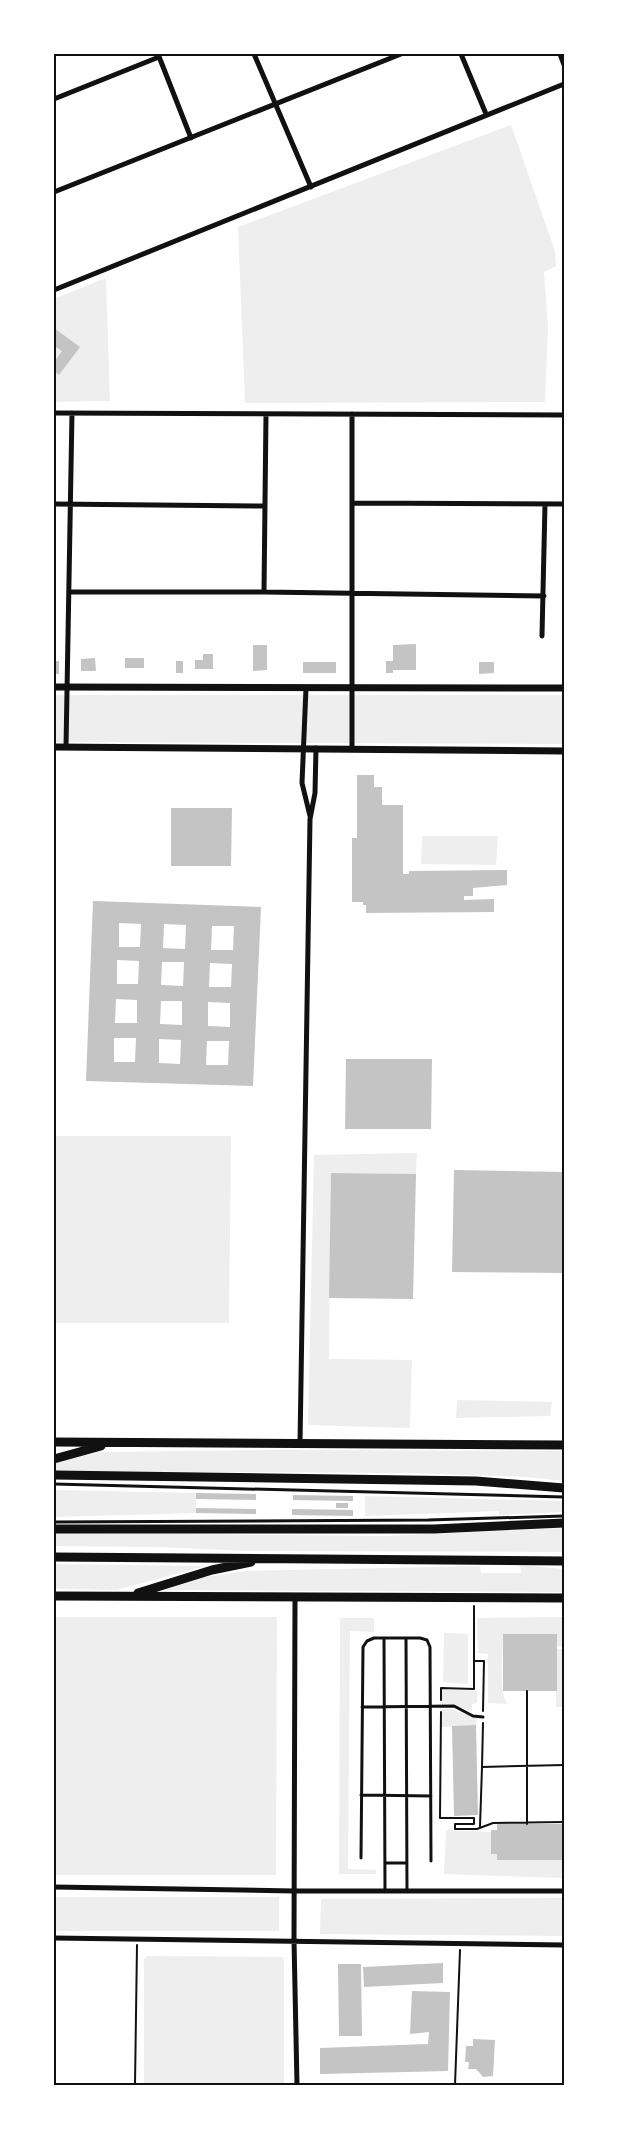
<svg xmlns="http://www.w3.org/2000/svg" width="618" height="2139" viewBox="0 0 618 2139" font-family="'PT Sans Narrow',sans-serif">
  <rect width="100%" height="100%" fill="#fff"/>
  <path fill="#eee" d="M 511,125 L 555,251 L 556,266 L 544,272 L 548,327 L 545,402 L 245,403 L 238,227 Z
    M 106,278 L 110,401 L 54,402 L 54,299 Z
    M 54,695 L 564,695 L 564,744 L 54,742 Z
    M 422,836 L 498,836 L 496,865 L 421,864 Z
    M 54,1136 L 231,1136 L 229,1323 L 54,1323 Z
    M 417,1153 L 416,1174 L 331,1173 L 329,1359 L 412,1360 L 410,1428 L 308,1425 L 314,1155 Z
    M 457,1400 L 552,1402 L 550,1416 L 456,1418 Z
    M 277,1450 L 564,1451 L 564,1481 L 527,1477 L 408,1473 L 54,1471 L 54,1464 L 98,1452 Z
    M 54,1490 L 196,1493 L 196,1513 L 54,1517 Z
    M 365,1496 L 564,1501 L 564,1512 L 499,1515 L 499,1511 L 365,1516 Z
    M 564,1528 L 564,1552 L 249,1551 L 157,1547 L 54,1546 L 54,1533 L 385,1536 Z
    M 54,1564 L 206,1566 L 116,1590 L 54,1589 Z
    M 520,1565 L 564,1569 L 564,1592 L 165,1590 L 205,1577 L 245,1571 L 480,1566 L 481,1573 L 521,1573 Z
    M 54,1617 L 277,1617 L 276,1875 L 54,1875 Z
    M 564,1617 L 564,1646 L 557,1646 L 557,1634 L 503,1634 C 503,1650 498,1695 508,1704 L 488,1703 L 488,1654 L 478,1653 L 477,1618 Z
    M 340,1618 L 374,1618 L 374,1632 L 350,1631 L 348,1869 L 376,1870 L 376,1874 L 339,1874 Z
    M 444,1633 L 468,1634 L 468,1684 L 443,1682 Z
    M 557,1649 L 564,1649 L 564,1707 L 556,1707 Z
    M 442,1689 L 477,1691 L 477,1703 L 472,1704 L 472,1712 L 451,1704 L 442,1705 Z
    M 442,1709 L 450,1709 L 477,1718 L 476,1725 L 442,1727 Z
    M 446,1830 L 491,1832 L 491,1854 L 497,1854 L 497,1860 L 564,1860 L 564,1878 L 444,1874 Z
    M 54,1897 L 279,1897 L 279,1931 L 54,1931 Z
    M 564,1898 L 564,1936 L 320,1934 L 321,1899 Z
    M 147,1956 L 282,1957 L 284,1959 L 284,2085 L 144,2085 L 144,1959 Z"/>
  <path fill="#c4c4c4" fill-rule="evenodd" d="M 54,328 L 80,347 L 59,375 L 54,371 L 54,362 L 62,351 L 54,346 Z
    M 416,644 L 416,670 L 393,670 L 393,673 L 386,673 L 386,661 L 393,661 L 393,645 Z
    M 253,645 L 267,645 L 267,670 L 253,671 Z
    M 203,654 L 213,654 L 213,669 L 195,669 L 195,660 L 203,660 Z
    M 95,658 L 96,671 L 81,671 L 81,659 Z
    M 125,658 L 144,658 L 144,668 L 125,668 Z
    M 54,661 L 59,661 L 59,674 L 54,674 Z
    M 176,661 L 183,661 L 183,673 L 176,673 Z
    M 303,662 L 336,662 L 336,673 L 303,673 Z
    M 479,662 L 494,662 L 494,673 L 479,674 Z
    M 357,775 L 374,775 L 374,787 L 382,787 L 382,805 L 403,805 L 403,874 L 409,874 L 409,871 L 507,870 L 507,885 L 473,888 L 473,896 L 464,896 L 464,900 L 494,899 L 494,912 L 366,913 L 366,905 L 363,905 L 363,902 L 352,902 L 352,838 L 357,838 Z
    M 171,808 L 232,808 L 231,866 L 171,866 Z
    M 93,901 L 261,907 L 253,1086 L 86,1081 ZM 119,923 L 141,924 L 140,947 L 119,947 ZM 164,924 L 186,925 L 185,949 L 163,948 ZM 212,926 L 234,926 L 233,950 L 211,950 ZM 117,960 L 139,961 L 138,984 L 117,984 ZM 162,962 L 184,962 L 183,986 L 161,985 ZM 210,963 L 232,964 L 231,987 L 209,987 ZM 116,999 L 137,1000 L 137,1023 L 115,1023 ZM 161,1001 L 182,1001 L 182,1025 L 160,1024 ZM 208,1002 L 230,1003 L 230,1027 L 208,1026 ZM 114,1038 L 136,1038 L 135,1062 L 114,1062 ZM 159,1039 L 181,1040 L 180,1064 L 159,1063 ZM 207,1041 L 229,1041 L 228,1065 L 206,1065 Z
    M 346,1059 L 432,1059 L 431,1129 L 345,1129 Z
    M 454,1170 L 564,1172 L 563,1273 L 452,1272 Z
    M 331,1173 L 416,1174 L 413,1299 L 329,1298 Z
    M 196,1493 L 256,1494 L 256,1500 L 196,1499 Z
    M 293,1495 L 353,1496 L 353,1501 L 293,1500 Z
    M 336,1503 L 348,1503 L 348,1508 L 336,1508 Z
    M 196,1508 L 256,1509 L 256,1514 L 196,1513 Z
    M 292,1509 L 353,1510 L 353,1516 L 292,1515 Z
    M 503,1634 L 557,1634 L 557,1691 L 503,1691 Z
    M 476,1725 L 478,1815 L 454,1816 L 452,1726 Z
    M 497,1824 L 564,1824 L 564,1860 L 497,1860 L 497,1854 L 491,1854 L 491,1830 L 497,1830 Z
    M 443,1963 L 443,1983 L 364,1987 L 363,1967 Z
    M 338,1964 L 361,1964 L 362,2036 L 339,2036 Z
    M 412,1991 L 450,1992 L 448,2071 L 320,2074 L 320,2048 L 428,2044 L 429,2032 L 410,2034 Z
    M 473,2039 L 495,2040 L 493,2076 L 483,2077 L 476,2069 L 468,2069 L 469,2062 L 465,2062 L 466,2046 L 473,2046 Z"/>
  <g fill="none" stroke-linecap="round" stroke-linejoin="round">
    <path stroke="#111" stroke-width="2" d="M 474,1661 L 484,1661 L 483,1711
      M 527,1691 L 527,1824
      M 441,1700 L 441,1688 L 474,1689 L 474,1606
      M 441,1712 L 440,1818 L 474,1818 L 474,1824 L 455,1824 L 455,1829 L 477,1829 L 493,1823 L 564,1822
      M 483,1723 L 482,1767 L 564,1765
      M 480,1827 L 482,1767
      M 135,2085 L 137,1945
      M 455,2085 L 460,1950"/>
    <path stroke="#111" stroke-width="3" d="M 54,1484 L 564,1497
      M 54,1522 L 428,1520 L 564,1516
      M 384,1638 L 385,1891
      M 406,1638 L 407,1891
      M 362,1707 L 454,1706 L 473,1716 L 483,1717
      M 361,1795 L 431,1796
      M 361,1858 L 363,1647 L 367,1641 L 374,1638 L 420,1638 L 427,1640 L 430,1647 L 431,1861
      M 385,1863 L 407,1863"/>
    <path stroke="#111" stroke-width="5" d="M 158,54 L 191,138
      M 254,54 L 311,187
      M 461,54 L 486,114
      M 560,54 L 564,65
      M 54,99 L 159,57
      M 54,192 L 401,54
      M 54,290 L 564,84
      M 54,413 L 564,415
      M 352,503 L 564,504
      M 54,504 L 264,506
      M 69,592 L 264,592 L 544,596
      M 264,592 L 266,414
      M 542,636 L 545,504
      M 306,688 L 302,783 L 310,816
      M 66,747 L 72,413
      M 352,748 L 352,414
      M 300,1444 L 310,819 L 315,793 L 316,748
      M 295,1597 L 294,1940 L 297,2085
      M 54,1887 L 294,1891 L 564,1891
      M 54,1938 L 564,1945"/>
    <path stroke="#111" stroke-width="7" d="M 54,687 L 564,688
      M 54,747 L 564,751"/>
    <path stroke="#111" stroke-width="9" d="M 54,1442 L 564,1445
      M 54,1459 L 101,1446
      M 54,1475 L 476,1481 L 564,1488
      M 54,1529 L 434,1529 L 564,1523
      M 54,1557 L 564,1561
      M 138,1593 L 212,1570 L 251,1562
      M 54,1596 L 564,1598"/>
  </g>
  <rect width="618" height="2139" fill="none" stroke="#ffffff" stroke-width="110"/>
  <rect x="55" y="55" width="508" height="2029" fill="none" stroke="#111" stroke-width="2"/>
</svg>
